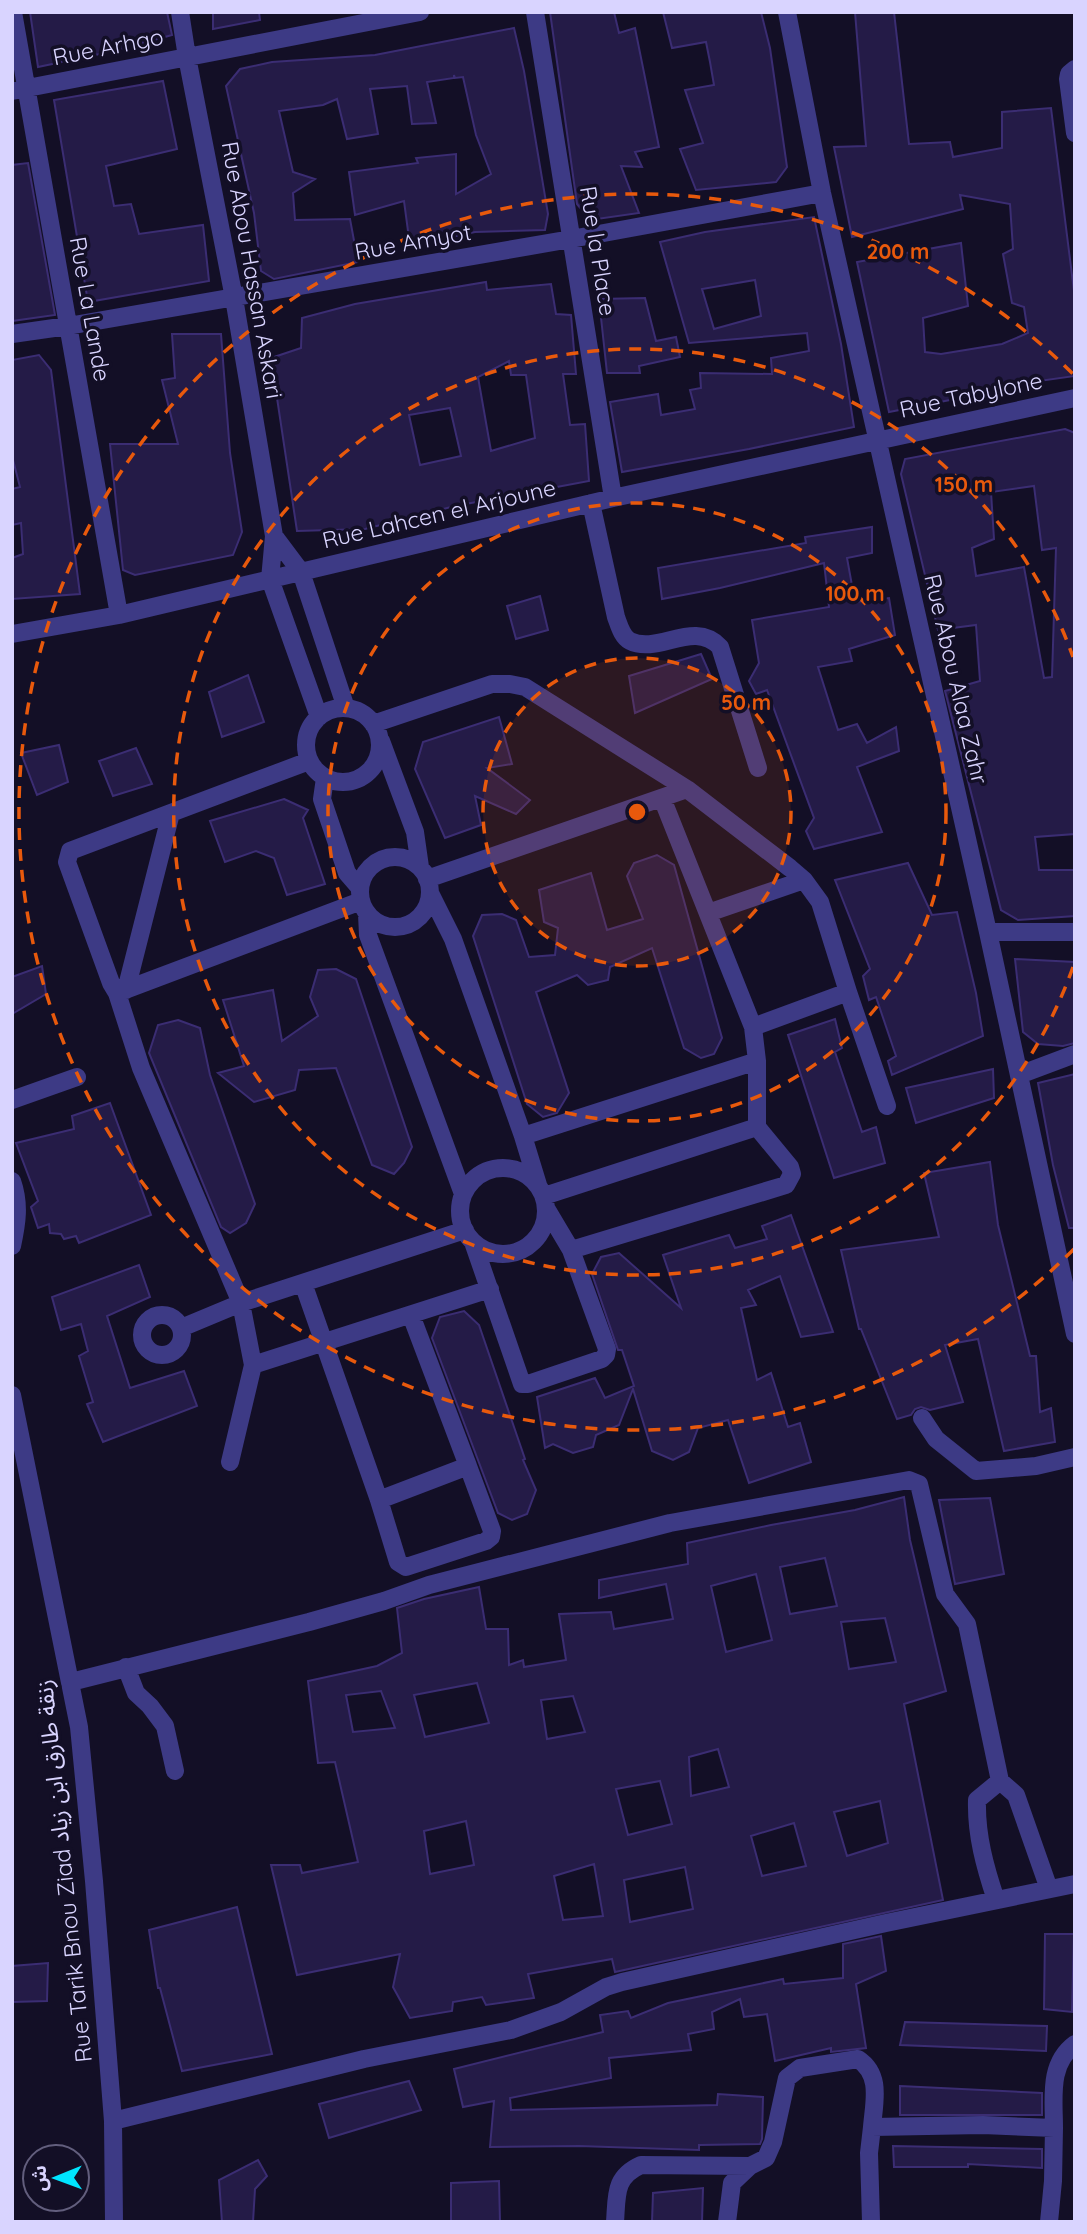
<svg xmlns="http://www.w3.org/2000/svg" width="1087" height="2234" viewBox="0 0 1087 2234" font-family="Quicksand,'Noto Sans Arabic',sans-serif">
  <rect width="100%" height="100%" fill="#130f26"/>
  <path fill="#241b47" stroke="#3b2d73" stroke-width="2" fill-rule="evenodd" d="M 30,12 L 167,12 L 172,35 L 114,51 L 38,67 Z
    M 213,12 L 259,12 L 260,20 L 213,29 Z
    M 550,12 L 614,12 L 619,33 L 635,28 L 659,147 L 635,152 L 642,167 L 621,166 L 639,213 L 590,220 L 577,204 Z
    M 663,12 L 761,12 L 770,48 L 787,167 L 776,182 L 696,190 L 680,149 L 703,143 L 685,90 L 714,85 L 710,62 L 706,42 L 672,48 Z
    M 855,12 L 894,12 L 909,144 L 950,142 L 953,157 L 1002,148 L 1002,112 L 1051,108 L 1075,299 L 1075,376 L 1010,385 L 950,400 L 889,412 L 857,262 L 961,243 L 968,306 L 923,318 L 925,352 L 941,354 L 1002,344 L 1028,333 L 1024,307 L 1012,303 L 1003,254 L 1013,249 L 1010,204 L 960,195 L 963,209 L 852,237 L 834,147 L 866,146 Z
    M 514,28 L 524,71 L 548,214 L 545,230 L 475,232 L 410,246 L 404,201 L 355,215 L 349,172 L 418,163 L 416,158 L 456,154 L 456,194 L 491,174 L 476,135 L 463,77 L 455,78 L 454,75 L 454,78 L 427,82 L 436,123 L 412,124 L 407,86 L 370,89 L 378,134 L 347,139 L 337,99 L 323,105 L 279,111 L 293,172 L 315,179 L 293,193 L 295,220 L 350,219 L 358,262 L 274,279 L 261,271 L 254,213 L 226,86 L 240,69 L 272,62 L 375,55 Z
    M 163,81 L 177,149 L 106,166 L 114,206 L 131,204 L 139,234 L 203,225 L 209,281 L 88,302 L 54,100 Z
    M 28,163 L 55,315 L 12,321 L 12,165 Z
    M 814,217 L 841,344 L 854,427 L 749,449 L 622,472 L 610,402 L 658,394 L 661,415 L 695,409 L 690,390 L 701,388 L 700,373 L 772,374 L 771,358 L 809,351 L 807,333 L 689,343 L 660,242 L 705,232 ZM 755,280 L 761,316 L 714,329 L 702,289 Z
    M 486,282 L 487,290 L 551,284 L 556,314 L 571,315 L 576,374 L 563,374 L 570,425 L 585,424 L 589,481 L 455,506 L 365,529 L 297,531 L 271,358 L 301,348 L 302,318 L 355,304 ZM 509,361 L 511,375 L 526,375 L 535,438 L 491,451 L 478,377 ZM 450,408 L 461,456 L 420,465 L 409,415 Z
    M 645,298 L 656,341 L 676,337 L 680,357 L 639,366 L 640,373 L 607,373 L 599,299 Z
    M 172,334 L 221,334 L 230,453 L 242,532 L 233,555 L 135,575 L 123,570 L 110,444 L 178,444 L 162,380 L 175,378 Z
    M 39,355 L 51,370 L 80,594 L 12,599 L 12,558 L 23,554 L 21,523 L 12,525 L 12,489 L 20,487 L 12,456 L 12,360 Z
    M 1065,429 L 1075,433 L 1075,834 L 1035,837 L 1039,870 L 1075,870 L 1075,916 L 1018,920 L 1001,910 L 945,691 L 980,681 L 976,625 L 938,630 L 901,474 L 905,459 ZM 1034,486 L 1042,550 L 1056,548 L 1052,677 L 1044,678 L 1024,567 L 976,576 L 972,548 L 994,539 L 991,492 Z
    M 872,527 L 872,553 L 847,558 L 855,602 L 889,598 L 895,635 L 849,649 L 852,661 L 818,667 L 838,730 L 857,724 L 867,743 L 896,727 L 899,751 L 857,767 L 882,832 L 814,849 L 806,831 L 814,818 L 767,690 L 756,694 L 749,681 L 759,663 L 752,620 L 829,607 L 824,563 L 720,588 L 662,599 L 658,568 L 806,543 L 805,537 Z
    M 540,596 L 548,630 L 516,639 L 507,606 Z
    M 701,654 L 712,679 L 635,713 L 629,676 Z
    M 248,675 L 264,722 L 222,737 L 209,692 Z
    M 499,717 L 512,764 L 487,768 L 530,800 L 516,814 L 475,796 L 481,825 L 445,838 L 415,769 L 423,742 Z
    M 59,745 L 68,782 L 37,795 L 21,753 Z
    M 136,748 L 152,784 L 113,796 L 99,761 Z
    M 284,799 L 308,810 L 303,818 L 325,884 L 287,895 L 274,858 L 256,851 L 225,862 L 210,821 Z
    M 657,855 L 674,865 L 722,1038 L 714,1054 L 701,1058 L 684,1048 L 652,948 L 610,967 L 608,980 L 588,985 L 577,975 L 536,992 L 569,1093 L 557,1113 L 543,1117 L 527,1104 L 473,936 L 482,915 L 502,914 L 516,920 L 529,957 L 555,955 L 558,928 L 544,922 L 539,890 L 591,873 L 607,930 L 643,919 L 627,876 L 634,863 Z
    M 908,863 L 932,915 L 957,912 L 976,993 L 983,1036 L 892,1075 L 888,1061 L 896,1056 L 876,997 L 869,1000 L 863,976 L 870,969 L 835,880 Z
    M 1015,959 L 1075,962 L 1075,1043 L 1063,1046 L 1038,1044 L 1023,1032 Z
    M 42,966 L 46,994 L 12,1014 L 12,977 Z
    M 336,969 L 356,979 L 412,1147 L 404,1163 L 394,1174 L 372,1165 L 336,1068 L 299,1070 L 295,1090 L 254,1102 L 218,1073 L 244,1066 L 223,1000 L 273,990 L 282,1041 L 318,1016 L 310,997 L 318,970 Z
    M 835,1019 L 842,1048 L 835,1052 L 862,1132 L 876,1127 L 885,1163 L 834,1178 L 788,1035 Z
    M 178,1020 L 200,1028 L 210,1075 L 255,1204 L 246,1223 L 230,1233 L 221,1227 L 149,1053 L 158,1025 Z
    M 993,1069 L 994,1098 L 916,1123 L 906,1088 Z
    M 1075,1074 L 1075,1228 L 1069,1228 L 1053,1165 L 1038,1083 Z
    M 110,1103 L 151,1215 L 79,1243 L 76,1236 L 64,1239 L 61,1234 L 50,1233 L 49,1224 L 38,1228 L 31,1207 L 38,1201 L 16,1143 L 74,1129 L 72,1116 Z
    M 990,1162 L 998,1225 L 1030,1356 L 1036,1356 L 1040,1412 L 1051,1408 L 1055,1442 L 1004,1451 L 978,1339 L 945,1345 L 963,1402 L 930,1410 L 921,1407 L 915,1409 L 911,1415 L 897,1419 L 861,1329 L 859,1329 L 841,1250 L 939,1237 L 924,1173 Z
    M 791,1215 L 833,1332 L 801,1337 L 780,1276 L 748,1290 L 756,1305 L 741,1308 L 757,1380 L 771,1373 L 788,1427 L 800,1423 L 811,1462 L 749,1483 L 728,1420 L 698,1428 L 689,1452 L 673,1460 L 652,1451 L 633,1389 L 619,1425 L 596,1435 L 593,1447 L 573,1453 L 553,1444 L 545,1448 L 537,1397 L 595,1378 L 605,1398 L 634,1386 L 622,1350 L 618,1350 L 592,1274 L 601,1257 L 619,1253 L 681,1308 L 663,1255 L 729,1235 L 735,1248 L 767,1239 L 762,1226 Z
    M 139,1265 L 150,1297 L 107,1316 L 130,1388 L 184,1371 L 197,1406 L 103,1442 L 87,1404 L 93,1402 L 79,1356 L 88,1351 L 81,1324 L 61,1330 L 52,1297 Z
    M 464,1311 L 479,1325 L 525,1459 L 523,1460 L 536,1490 L 527,1514 L 512,1520 L 498,1513 L 432,1338 L 440,1317 Z
    M 904,1497 L 910,1540 L 946,1691 L 904,1704 L 943,1900 L 615,1972 L 612,1959 L 528,1974 L 534,1998 L 486,2005 L 482,1997 L 453,2002 L 452,2011 L 410,2018 L 393,1987 L 400,1954 L 297,1975 L 271,1865 L 300,1865 L 302,1873 L 358,1862 L 335,1762 L 318,1763 L 308,1681 L 377,1666 L 402,1653 L 397,1608 L 424,1599 L 479,1587 L 486,1629 L 508,1629 L 509,1665 L 523,1660 L 524,1667 L 566,1660 L 559,1614 L 611,1612 L 614,1629 L 673,1619 L 666,1584 L 599,1598 L 599,1580 L 688,1564 L 687,1543 L 771,1525 L 855,1510 ZM 825,1558 L 837,1606 L 790,1614 L 780,1567 ZM 756,1574 L 772,1640 L 726,1652 L 711,1586 ZM 885,1618 L 896,1662 L 849,1669 L 841,1622 ZM 477,1683 L 489,1723 L 425,1737 L 414,1695 ZM 381,1691 L 395,1728 L 353,1732 L 346,1695 ZM 573,1696 L 585,1732 L 547,1739 L 541,1700 ZM 718,1749 L 729,1787 L 691,1796 L 689,1757 ZM 660,1781 L 672,1824 L 628,1835 L 616,1789 ZM 880,1801 L 888,1843 L 847,1856 L 834,1812 ZM 466,1821 L 474,1865 L 430,1874 L 424,1831 ZM 794,1823 L 806,1866 L 762,1876 L 751,1836 ZM 594,1864 L 603,1916 L 563,1920 L 554,1876 ZM 685,1867 L 693,1909 L 630,1922 L 624,1880 Z
    M 990,1498 L 1004,1574 L 955,1584 L 939,1500 Z
    M 237,1907 L 272,2054 L 182,2071 L 160,1988 L 158,1988 L 149,1930 Z
    M 1045,1934 L 1074,1934 L 1072,2012 L 1044,2009 Z
    M 881,1936 L 886,1971 L 856,1984 L 866,2048 L 831,2052 L 831,2048 L 775,2061 L 767,2014 L 744,2017 L 740,1999 L 712,2012 L 714,2029 L 688,2034 L 691,2050 L 609,2058 L 611,2078 L 510,2098 L 511,2110 L 717,2105 L 718,2094 L 763,2097 L 762,2139 L 760,2144 L 699,2145 L 699,2150 L 579,2146 L 490,2147 L 494,2101 L 463,2107 L 454,2069 L 603,2032 L 600,2015 L 628,2011 L 631,2018 L 668,2003 L 783,1979 L 784,1984 L 843,1978 L 843,1944 Z
    M 48,1963 L 47,2001 L 12,2002 L 12,1966 Z
    M 905,2022 L 1047,2026 L 1046,2051 L 900,2045 Z
    M 409,2081 L 421,2110 L 329,2138 L 319,2104 Z
    M 900,2086 L 1042,2093 L 1042,2115 L 900,2115 Z
    M 893,2146 L 1042,2149 L 1042,2168 L 968,2164 L 968,2167 L 894,2167 Z
    M 258,2160 L 267,2176 L 255,2189 L 253,2222 L 222,2222 L 219,2180 Z
    M 499,2181 L 500,2222 L 451,2222 L 451,2183 Z
    M 703,2188 L 702,2222 L 652,2222 L 653,2193 Z"/>
  <g fill="none" stroke-linecap="round" stroke-linejoin="round">
    <path stroke="#3d3a85" stroke-width="18" d="M 13,12 L 119,615
      M 180,12 L 187,57 L 234,298 L 274,536 L 270,579 L 319,717
      M 535,12 L 613,498
      M 787,12 L 822,193 L 988,932 L 1075,1334
      M 1075,69 L 1069,74 L 1068,79 L 1075,133
      M 12,91 L 420,12
      M 12,334 L 68,326 L 571,239 L 822,193
      M 591,503 L 616,617 C 619,625 622,637 630,641 C 658,655 694,619 720,647 L 758,768
      M 274,536 L 301,572 L 346,708
      M 12,634 L 119,615 L 613,498 L 1075,398
      M306 745a37 37 0 1 1 74 0a37 37 0 1 1-74 0Z
      M 373,724 L 492,684 L 510,684 L 525,687 L 687,789 L 790,868 L 804,880 L 820,902 L 848,992 L 753,1027 L 757,1061 L 757,1127 L 544,1196
      M 381,741 L 415,832 L 420,867
      M 309,761 L 70,851 L 67,862 L 111,983 L 117,993 L 361,901
      M 325,778 L 322,799 L 347,873 L 360,888
      M 662,798 L 753,1027
      M360 892a35 35 0 1 1 70 0a35 35 0 1 1-70 0Z
      M 427,879 L 687,789
      M 430,893 L 453,939 L 523,1136 L 538,1185
      M 708,913 L 804,880
      M 367,914 L 368,935 L 463,1194
      M 988,932 L 1075,932
      M 126,990 L 171,813
      M 848,992 L 887,1106
      M 117,993 L 141,1068 L 241,1303 L 181,1328
      M 1019,1075 L 1075,1054
      M 12,1100 L 77,1077
      M 523,1136 L 757,1061
      M460 1211a43 43 0 1 1 86 0a43 43 0 1 1-86 0Z
      M 12,1181 C 20,1204 17,1223 12,1246
      M 546,1208 L 571,1250 L 786,1185 L 792,1174 L 790,1167 L 757,1127
      M 465,1230 L 241,1303 L 253,1365 L 490,1289
      M 473,1242 L 522,1384 L 528,1384 L 602,1359 L 606,1355 L 607,1349 L 571,1250
      M 303,1283 L 379,1500 L 468,1466 L 411,1315
      M142 1335a20 20 0 1 1 40 0a20 20 0 1 1-40 0Z
      M 12,1395 L 79,1727 L 94,1881 L 113,2121 L 114,2222
      M 922,1418 L 936,1439 L 976,1471 L 1036,1466 L 1075,1457
      M 230,1462 L 253,1365
      M 379,1500 L 398,1562 L 406,1567 L 486,1541 L 491,1537 L 492,1531 L 468,1466
      M 126,1667 L 136,1693 L 150,1706 L 165,1726 L 175,1771
      M 71,1682 L 309,1622 L 384,1601 L 429,1585 L 670,1523 L 909,1480 L 919,1484 L 945,1594 L 967,1624 L 1000,1781 L 1016,1795 L 1049,1889
      M 996,1900 C 985,1867 976,1835 977,1800 L 1000,1781
      M 113,2121 L 364,2059 L 511,2030 L 561,2012 L 606,1987 L 622,1982 L 886,1923 L 1075,1884
      M 615,2222 C 617,2195 614,2177 641,2165 L 750,2166
      M 727,2222 L 732,2183 L 750,2166 L 766,2158 L 773,2142 L 787,2078 L 800,2068 L 858,2059 C 882,2075 874,2102 872,2127
      M 871,2222 L 869,2153 L 872,2127 L 983,2125 L 1054,2128 C 1054,2098 1048,2064 1075,2044
      M 1049,2222 L 1053,2181 L 1054,2128"/>
  </g>
  <circle cx="637" cy="812" r="154" fill="#e8590c" fill-opacity=".12"/>
  <g fill="none" stroke="#e8590c" stroke-width="3.5" stroke-dasharray="12 9">
    <circle cx="637" cy="812" r="154"/>
    <circle cx="637" cy="812" r="309"/>
    <path d="M1073 967A463 463 0 1 1 1073 657"/>
    <path d="M1074 1249A618 618 0 1 1 1074 375"/>
  </g>
  <g text-anchor="middle" stroke-width="7" stroke-linejoin="round" paint-order="stroke">
    <g font-size="23" fill="#d9d4ff" stroke="#130f26">
      <text transform="translate(108 47) rotate(-11)" y="8">Rue Arhgo</text>
      <text transform="translate(413 242) rotate(-10)" y="8">Rue Amyot</text>
      <text transform="translate(598 251) rotate(81)" y="8">Rue la Place</text>
      <text transform="translate(252 270) rotate(80)" y="8">Rue Abou Hassan Askari</text>
      <text transform="translate(90 309) rotate(80)" y="8">Rue La Lande</text>
      <text transform="translate(971 395) rotate(-12)" y="8">Rue Tabylone</text>
      <text transform="translate(439 514) rotate(-13)" y="8">Rue Lahcen el Arjoune</text>
      <text transform="translate(956 679) rotate(77)" y="8">Rue Abou Alaa Zahr</text>
      <text transform="translate(64 1871) rotate(-96)" y="8">Rue Tarik Bnou Ziad زنقة طارق ابن زياد</text>
    </g>
  </g>
  <circle cx="637" cy="812" r="10" fill="#e8590c" stroke="#130f26" stroke-width="3.5"/>
  <g font-size="21" text-anchor="middle" font-weight="bold" fill="#e8590c" stroke="#130f26" stroke-width="7" stroke-linejoin="round" paint-order="stroke">
    <text x="898" y="259">200 m</text>
    <text x="964" y="492">150 m</text>
    <text x="855" y="601">100 m</text>
    <text x="746" y="710">50 m</text>
  </g>
  <rect width="1087" height="2234" fill="none" stroke="#d9d4ff" stroke-width="28"/>
  <g transform="translate(56 2178) rotate(269)"><circle r="33" fill="#130f26" stroke="#625e7d" stroke-width="2"/>
  <path d="M0-5L12 26L0 18L-12 26Z" fill="#00e5ff"/>
  <text y="-10" font-size="19" font-weight="bold" text-anchor="middle" fill="#d9d4ff">ش</text>
  </g>
</svg>
